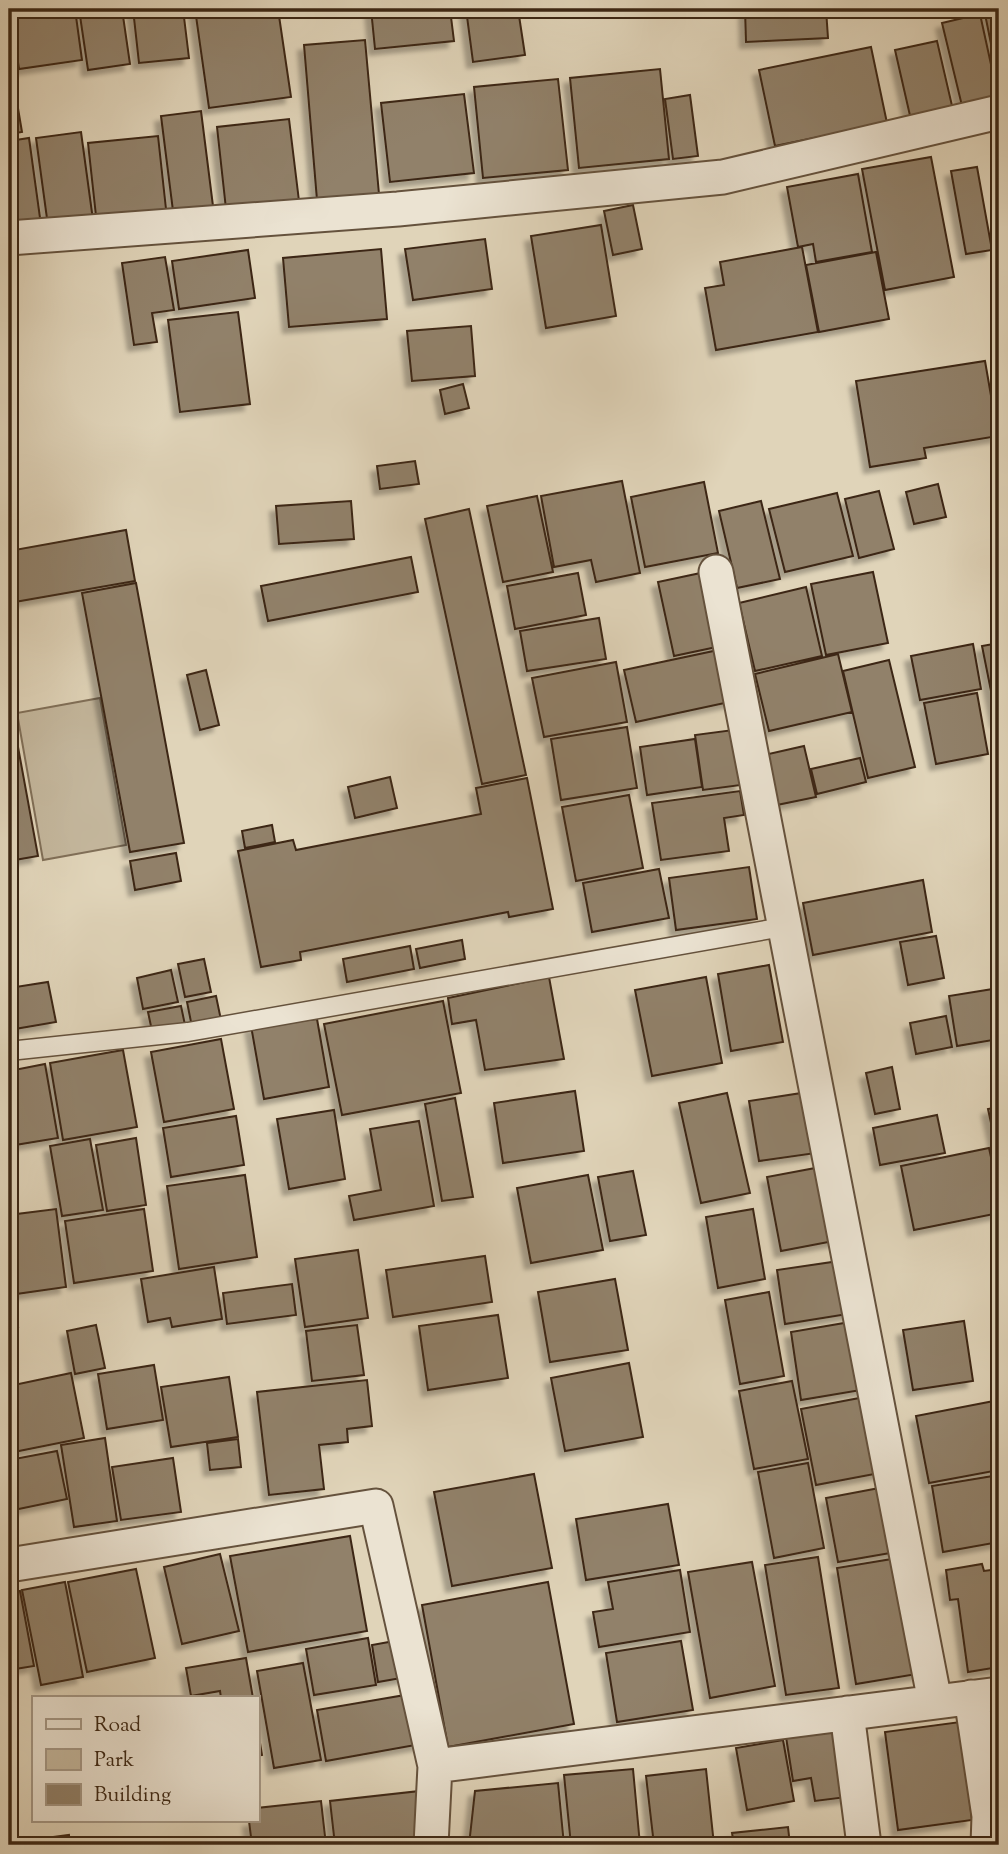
<svg xmlns="http://www.w3.org/2000/svg" width="1008" height="1854" viewBox="0 0 1008 1854" font-family="'Sorts Mill Goudy',serif">
  <defs>
    <filter id="shadow"><feDropShadow dx="-6" dy="6" stdDeviation="2" flood-color="#0004"/></filter>
  </defs>
  <rect width="100%" height="100%" fill="#e0d4b9"/>
  <filter id="stains"><feTurbulence type="fractalNoise" baseFrequency=".00286" numOctaves="4"/><feColorMatrix values="0 0 0 0 .2 0 0 0 0 .09 0 0 0 0 .02 0 0 0 .5 -.17"/></filter>
  <radialGradient id="worn" r=".72"><stop offset=".6" stop-color="#630" stop-opacity="0"/><stop offset="1" stop-color="#630" stop-opacity=".3"/></radialGradient>
  <path fill="#c4b79d" stroke="#806f58" stroke-width="2" d="M 100,698 L 126,845 L 43,860 L 17,713 Z"/>
  <path fill="#91816a" stroke="#3c2714" stroke-width="2" filter="url(#shadow)" d="M 10,9 L 75,9 L 82,60 L 19,69 Z
    M 79,9 L 122,9 L 130,64 L 88,70 Z
    M 133,9 L 183,9 L 189,58 L 139,63 Z
    M 195,9 L 278,9 L 291,97 L 209,108 Z
    M 371,9 L 450,9 L 454,41 L 375,49 Z
    M 466,9 L 518,9 L 525,55 L 473,62 Z
    M 745,9 L 826,9 L 828,38 L 746,42 Z
    M 984,9 L 999,9 L 999,84 Z
    M 980,14 L 999,101 L 963,110 L 942,23 Z
    M 365,40 L 379,194 L 317,200 L 304,45 Z
    M 937,41 L 953,110 L 911,120 L 895,50 Z
    M 871,47 L 887,123 L 775,146 L 759,70 Z
    M 9,55 L 22,132 L 9,134 Z
    M 660,69 L 669,159 L 579,168 L 570,78 Z
    M 558,79 L 568,170 L 483,178 L 474,87 Z
    M 464,94 L 474,173 L 390,182 L 381,103 Z
    M 690,95 L 698,156 L 673,159 L 665,99 Z
    M 201,111 L 214,214 L 174,219 L 161,116 Z
    M 289,119 L 299,201 L 226,209 L 217,127 Z
    M 81,132 L 93,220 L 48,226 L 36,138 Z
    M 158,136 L 167,218 L 97,225 L 88,143 Z
    M 29,138 L 41,225 L 9,230 L 9,141 Z
    M 931,157 L 954,277 L 885,290 L 862,169 Z
    M 977,167 L 992,250 L 966,254 L 951,171 Z
    M 858,174 L 872,252 L 816,262 L 813,244 L 798,247 L 787,187 Z
    M 633,205 L 642,249 L 613,255 L 604,211 Z
    M 601,225 L 616,316 L 546,328 L 531,236 Z
    M 485,239 L 492,289 L 413,300 L 405,249 Z
    M 802,247 L 818,332 L 716,350 L 705,288 L 724,285 L 720,262 Z
    M 381,249 L 387,319 L 289,327 L 283,258 Z
    M 248,250 L 255,298 L 179,309 L 172,261 Z
    M 876,252 L 889,319 L 819,332 L 806,265 Z
    M 165,257 L 174,310 L 152,313 L 157,342 L 134,345 L 122,263 Z
    M 238,312 L 250,404 L 180,412 L 168,320 Z
    M 471,326 L 475,376 L 412,381 L 407,331 Z
    M 985,361 L 998,436 L 924,448 L 926,458 L 870,467 L 856,381 Z
    M 463,384 L 469,408 L 445,414 L 440,390 Z
    M 9,461 L 16,512 L 9,513 Z
    M 415,461 L 419,484 L 380,489 L 377,466 Z
    M 622,481 L 640,573 L 596,582 L 591,560 L 554,567 L 541,496 Z
    M 704,482 L 718,553 L 645,567 L 631,497 Z
    M 938,484 L 946,517 L 914,524 L 906,492 Z
    M 879,491 L 894,549 L 859,558 L 845,499 Z
    M 837,493 L 853,556 L 785,572 L 769,509 Z
    M 537,496 L 553,572 L 503,582 L 487,506 Z
    M 351,501 L 354,539 L 279,544 L 276,506 Z
    M 761,501 L 780,579 L 737,588 L 719,511 Z
    M 469,509 L 526,775 L 482,784 L 425,519 Z
    M 126,530 L 135,581 L 9,603 L 9,551 Z
    M 411,557 L 418,592 L 268,621 L 261,586 Z
    M 710,571 L 726,645 L 674,656 L 658,582 Z
    M 873,572 L 888,643 L 826,655 L 811,584 Z
    M 578,573 L 586,615 L 515,629 L 507,586 Z
    M 136,583 L 184,843 L 130,852 L 82,593 Z
    M 806,587 L 822,656 L 755,671 L 739,603 Z
    M 599,618 L 606,659 L 527,671 L 520,631 Z
    M 999,643 L 999,720 L 997,721 L 982,646 Z
    M 973,644 L 981,689 L 920,700 L 911,656 Z
    M 723,649 L 734,701 L 636,722 L 624,670 Z
    M 838,654 L 852,712 L 769,731 L 755,674 Z
    M 889,660 L 915,767 L 868,778 L 843,671 Z
    M 616,662 L 627,722 L 544,737 L 532,678 Z
    M 206,670 L 219,725 L 200,730 L 187,675 Z
    M 977,693 L 988,754 L 936,764 L 924,703 Z
    M 9,698 L 38,856 L 9,861 Z
    M 627,727 L 637,788 L 561,800 L 551,739 Z
    M 733,730 L 741,785 L 703,790 L 695,735 Z
    M 695,739 L 702,787 L 647,795 L 640,747 Z
    M 804,746 L 816,797 L 772,806 L 760,756 Z
    M 860,758 L 866,782 L 817,794 L 811,769 Z
    M 390,777 L 397,808 L 355,818 L 348,787 Z
    M 527,778 L 553,909 L 509,917 L 508,912 L 300,952 L 301,960 L 261,967 L 238,851 L 293,840 L 296,850 L 481,814 L 476,788 Z
    M 740,791 L 744,815 L 724,818 L 729,851 L 661,860 L 652,803 Z
    M 629,795 L 643,868 L 576,881 L 562,807 Z
    M 272,825 L 275,842 L 245,848 L 242,831 Z
    M 176,853 L 181,881 L 135,890 L 130,861 Z
    M 749,867 L 757,919 L 676,930 L 669,878 Z
    M 659,869 L 669,918 L 592,932 L 583,883 Z
    M 923,880 L 932,932 L 813,955 L 803,903 Z
    M 936,936 L 944,978 L 908,985 L 900,942 Z
    M 462,940 L 465,959 L 420,968 L 416,949 Z
    M 410,946 L 414,969 L 347,982 L 343,959 Z
    M 204,959 L 211,992 L 185,997 L 178,964 Z
    M 769,965 L 783,1042 L 731,1051 L 718,974 Z
    M 171,970 L 178,1002 L 143,1009 L 137,978 Z
    M 549,977 L 564,1059 L 485,1070 L 476,1020 L 452,1024 L 448,998 Z
    M 706,977 L 722,1063 L 652,1076 L 635,990 Z
    M 48,982 L 56,1022 L 9,1030 L 9,988 Z
    M 999,988 L 999,1039 L 957,1046 L 949,996 Z
    M 216,996 L 221,1020 L 192,1027 L 187,1002 Z
    M 443,1001 L 461,1093 L 342,1115 L 324,1024 Z
    M 181,1006 L 185,1025 L 152,1031 L 148,1012 Z
    M 946,1016 L 952,1047 L 916,1054 L 910,1023 Z
    M 317,1019 L 329,1087 L 264,1099 L 251,1026 Z
    M 221,1039 L 234,1109 L 164,1122 L 151,1052 Z
    M 123,1050 L 137,1127 L 63,1140 L 50,1063 Z
    M 45,1064 L 58,1138 L 9,1146 L 9,1071 Z
    M 892,1067 L 900,1109 L 875,1114 L 866,1073 Z
    M 575,1091 L 584,1151 L 503,1163 L 494,1103 Z
    M 808,1092 L 816,1153 L 759,1161 L 749,1101 Z
    M 727,1093 L 750,1193 L 701,1203 L 679,1103 Z
    M 455,1098 L 473,1197 L 442,1201 L 425,1104 Z
    M 999,1107 L 999,1160 L 988,1109 Z
    M 334,1110 L 345,1179 L 289,1189 L 277,1119 Z
    M 937,1115 L 945,1153 L 880,1165 L 873,1128 Z
    M 236,1116 L 244,1165 L 171,1177 L 163,1128 Z
    M 419,1121 L 434,1206 L 354,1220 L 349,1196 L 381,1190 L 370,1129 Z
    M 136,1138 L 146,1205 L 107,1211 L 96,1145 Z
    M 90,1139 L 103,1210 L 62,1216 L 50,1146 Z
    M 989,1148 L 999,1194 L 999,1213 L 914,1230 L 901,1166 Z
    M 826,1166 L 839,1240 L 781,1251 L 767,1177 Z
    M 633,1171 L 646,1235 L 610,1241 L 598,1177 Z
    M 245,1175 L 257,1257 L 179,1269 L 167,1186 Z
    M 588,1175 L 603,1250 L 531,1263 L 517,1188 Z
    M 56,1209 L 66,1287 L 9,1295 L 9,1215 Z
    M 144,1209 L 153,1271 L 74,1283 L 65,1221 Z
    M 753,1209 L 765,1279 L 718,1288 L 706,1217 Z
    M 358,1250 L 368,1318 L 305,1327 L 295,1259 Z
    M 485,1256 L 492,1302 L 393,1317 L 386,1270 Z
    M 846,1260 L 854,1313 L 785,1324 L 777,1270 Z
    M 214,1267 L 222,1319 L 172,1327 L 170,1318 L 148,1322 L 141,1279 Z
    M 615,1279 L 628,1350 L 550,1362 L 538,1292 Z
    M 292,1284 L 296,1315 L 227,1324 L 223,1293 Z
    M 769,1292 L 784,1376 L 740,1384 L 725,1300 Z
    M 12,1298 L 18,1327 L 9,1328 L 9,1299 Z
    M 498,1315 L 508,1378 L 428,1390 L 419,1326 Z
    M 856,1321 L 867,1389 L 801,1400 L 791,1332 Z
    M 964,1321 L 973,1381 L 913,1390 L 903,1330 Z
    M 96,1325 L 105,1368 L 75,1374 L 67,1331 Z
    M 357,1325 L 364,1375 L 312,1381 L 306,1331 Z
    M 629,1363 L 643,1437 L 565,1451 L 551,1378 Z
    M 154,1365 L 163,1420 L 107,1429 L 98,1374 Z
    M 71,1373 L 84,1438 L 9,1453 L 9,1386 Z
    M 229,1377 L 238,1437 L 171,1447 L 161,1387 Z
    M 367,1380 L 372,1426 L 347,1429 L 348,1442 L 319,1445 L 324,1489 L 269,1495 L 257,1392 Z
    M 792,1381 L 808,1459 L 754,1469 L 739,1391 Z
    M 870,1396 L 885,1472 L 816,1485 L 801,1409 Z
    M 999,1400 L 999,1470 L 929,1483 L 916,1416 Z
    M 105,1438 L 117,1521 L 74,1527 L 61,1445 Z
    M 238,1439 L 241,1467 L 210,1470 L 207,1443 Z
    M 57,1451 L 67,1499 L 9,1511 L 9,1460 Z
    M 173,1458 L 181,1512 L 121,1520 L 112,1467 Z
    M 808,1463 L 824,1548 L 774,1558 L 758,1472 Z
    M 534,1474 L 552,1568 L 452,1586 L 434,1492 Z
    M 999,1475 L 999,1542 L 943,1552 L 932,1486 Z
    M 890,1486 L 902,1551 L 838,1562 L 826,1498 Z
    M 668,1504 L 679,1565 L 586,1580 L 576,1519 Z
    M 350,1536 L 367,1631 L 248,1652 L 230,1556 Z
    M 220,1554 L 239,1631 L 182,1644 L 164,1567 Z
    M 818,1557 L 839,1688 L 786,1695 L 765,1565 Z
    M 904,1557 L 923,1673 L 856,1684 L 837,1568 Z
    M 752,1562 L 775,1686 L 710,1698 L 688,1572 Z
    M 982,1564 L 984,1571 L 999,1569 L 999,1667 L 968,1672 L 958,1599 L 950,1600 L 946,1570 Z
    M 136,1569 L 155,1658 L 87,1672 L 68,1582 Z
    M 680,1570 L 690,1632 L 599,1647 L 593,1612 L 613,1609 L 608,1582 Z
    M 65,1582 L 83,1677 L 41,1685 L 22,1590 Z
    M 548,1582 L 574,1724 L 448,1747 L 422,1605 Z
    M 20,1591 L 34,1666 L 9,1670 L 9,1593 Z
    M 368,1638 L 376,1685 L 314,1695 L 306,1649 Z
    M 400,1640 L 407,1677 L 378,1682 L 372,1645 Z
    M 681,1641 L 693,1710 L 617,1722 L 606,1653 Z
    M 246,1658 L 253,1698 L 221,1698 L 220,1691 L 191,1696 L 186,1668 Z
    M 303,1663 L 321,1760 L 274,1768 L 257,1671 Z
    M 411,1694 L 421,1744 L 326,1761 L 317,1710 Z
    M 999,1712 L 999,1757 L 993,1713 Z
    M 960,1722 L 972,1820 L 898,1830 L 885,1732 Z
    M 257,1725 L 262,1755 L 257,1756 Z
    M 845,1729 L 855,1796 L 815,1801 L 811,1778 L 793,1781 L 786,1737 Z
    M 783,1740 L 794,1801 L 747,1810 L 736,1748 Z
    M 633,1769 L 640,1845 L 571,1845 L 564,1775 Z
    M 706,1769 L 714,1845 L 654,1845 L 646,1776 Z
    M 558,1783 L 564,1845 L 469,1845 L 475,1791 Z
    M 429,1790 L 419,1845 L 335,1845 L 330,1801 Z
    M 321,1801 L 326,1845 L 252,1845 L 249,1821 L 257,1821 L 257,1808 Z
    M 788,1827 L 790,1845 L 734,1845 L 732,1833 Z
    M 69,1835 L 70,1845 L 9,1845 L 9,1843 Z"/>
  <g fill="none" stroke-linecap="round" stroke-linejoin="round">
    <defs>
      <path id="lane" d="M 9,1051 L 188,1032 L 783,927"/>
      <path id="street" d="M 9,238 L 398,209 L 723,177 L 999,112
        M 716,572 L 935,1702
        M 9,1565 L 376,1506 L 435,1766 L 431,1845
        M 971,1697 L 989,1816 L 988,1845
        M 847,1713 L 864,1845
        M 435,1766 L 999,1694"/>
    </defs>
    <use href="#lane" stroke="#65523d" stroke-width="21"/>
    <use href="#street" stroke="#65523d" stroke-width="37"/>
    <use href="#lane" stroke="#ebe3d2" stroke-width="18"/>
    <use href="#street" stroke="#ebe3d2" stroke-width="33"/>
  </g>
  <rect width="1008" height="1854" fill="none" stroke="#e0d4b9" stroke-width="35"/>
  <rect x="10" y="10" width="987" height="1833" fill="none" stroke="#3c2714" stroke-width="3.5"/>
  <rect x="18" y="18" width="973" height="1819" fill="none" stroke="#3c2714" stroke-width="2"/>
  <rect x="32" y="1696" width="228" height="126" fill="#ebe3d2" stroke="#a59886" stroke-width="2"/>
  <rect x="46" y="1719" width="35" height="10" fill="#ebe3d2" stroke="#a59886" stroke-width="2"/>
  <text x="94" y="1731" font-size="21" fill="#3c2714">Road</text>
  <rect x="46" y="1749" width="35" height="21" fill="#c4b79d" stroke="#a59886" stroke-width="2"/>
  <text x="94" y="1766" font-size="21" fill="#3c2714">Park</text>
  <rect x="46" y="1784" width="35" height="21" fill="#91816a" stroke="#a59886" stroke-width="2"/>
  <text x="94" y="1801" font-size="21" fill="#3c2714">Building</text>
  <rect width="100%" height="100%" filter="url(#stains)"/>
  <rect width="100%" height="100%" fill="url(#worn)"/>
</svg>
